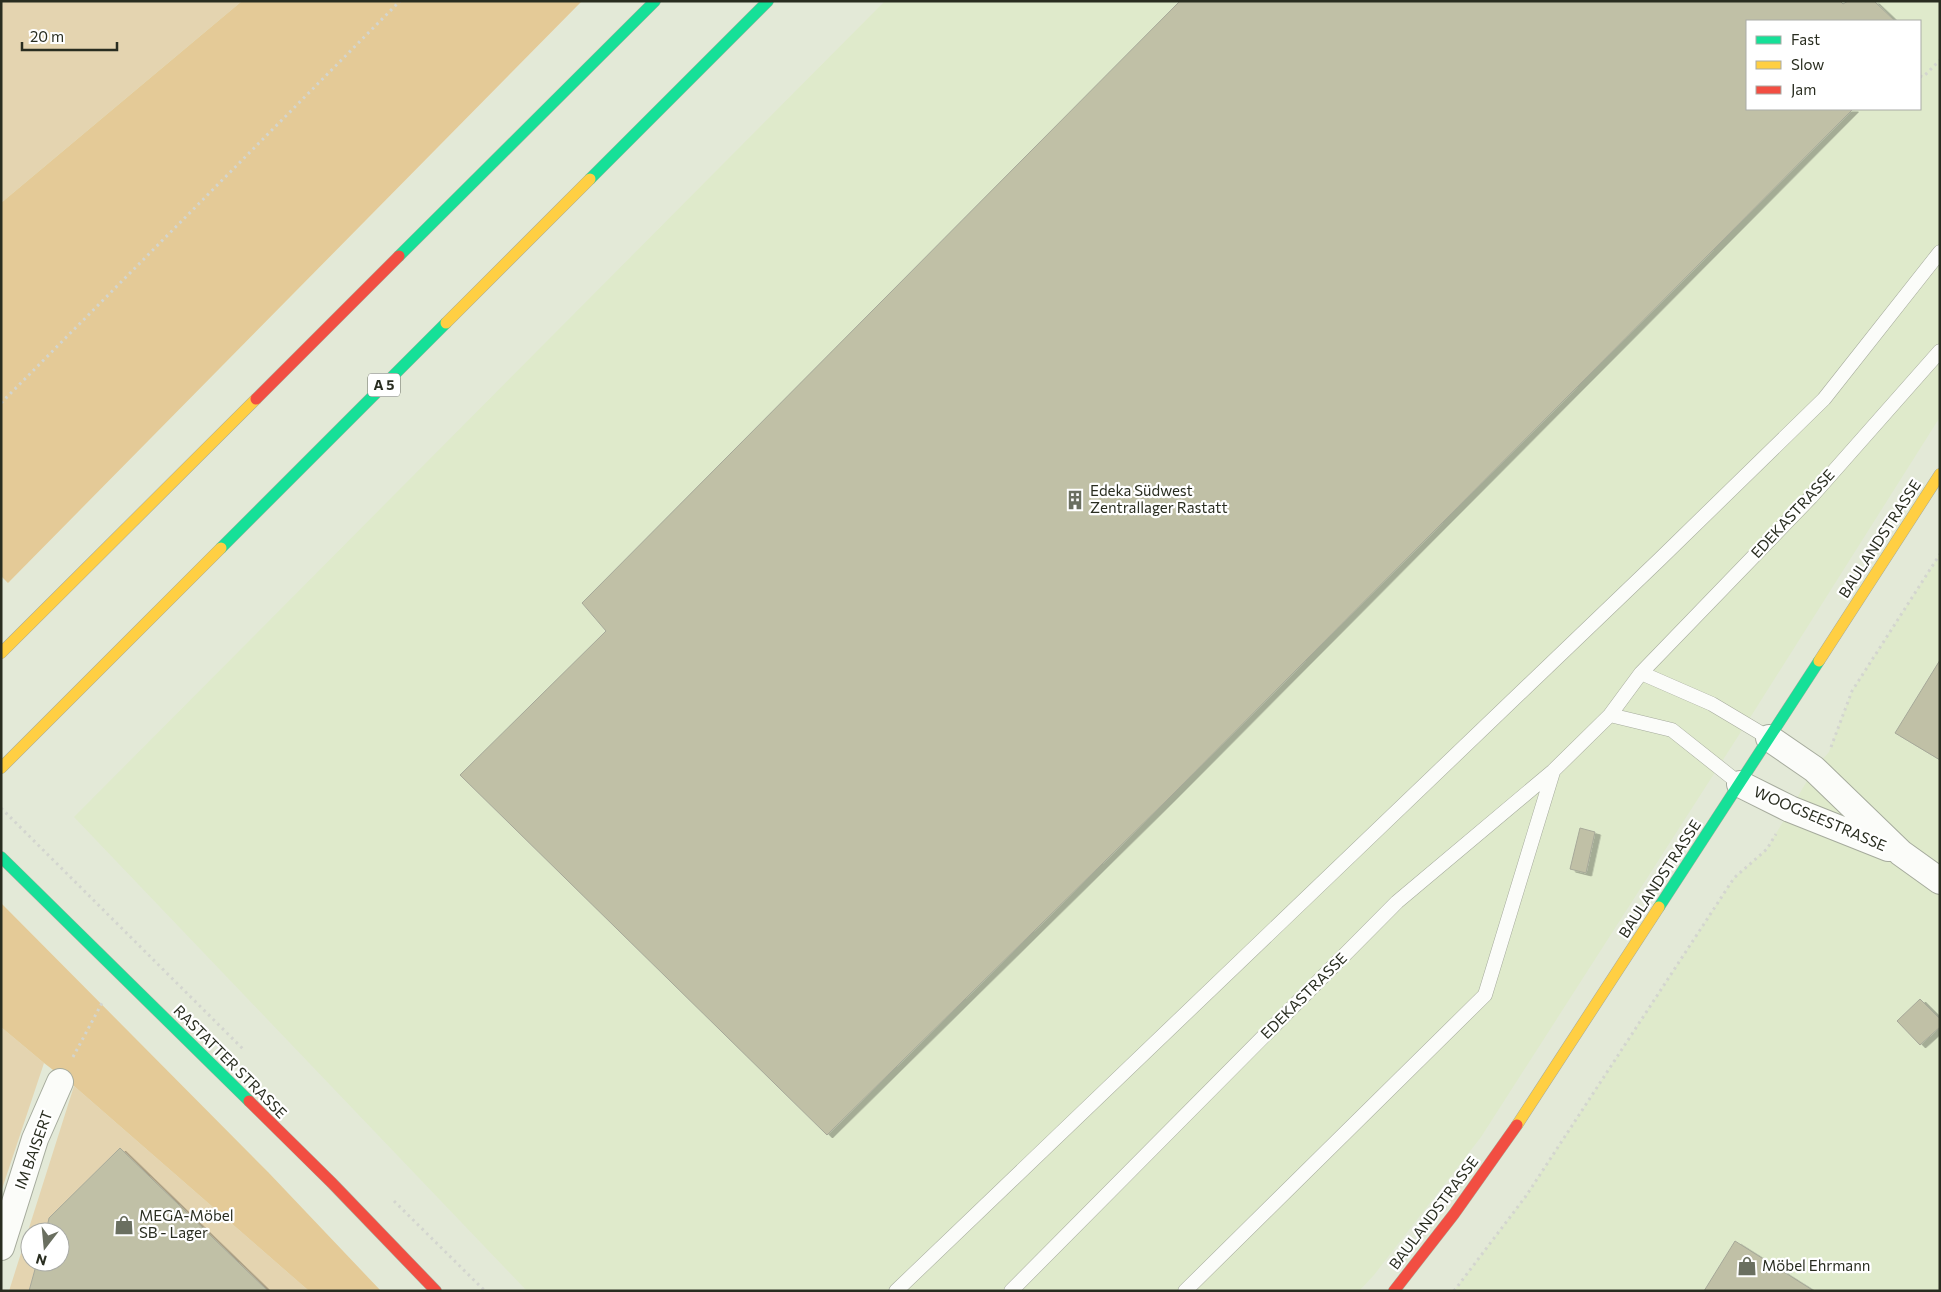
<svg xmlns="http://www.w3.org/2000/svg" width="1941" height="1292" viewBox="0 0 1941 1292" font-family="Commissioner,sans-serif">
  <defs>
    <filter id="shadow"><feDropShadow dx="5.5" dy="3" stdDeviation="0" flood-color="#0004"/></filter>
  </defs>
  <rect width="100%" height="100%" fill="#e3e9d7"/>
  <path fill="#dfeacb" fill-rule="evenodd" d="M 885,1 L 1940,1 L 1940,417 L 1753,713 L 1481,1137 L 1374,1275 L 1359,1291 L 527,1291 L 74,817 ZM 1747,21 L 1920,21 L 1920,109 L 1747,109 Z
    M 1940,554 L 1940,1291 L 1454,1291 L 1526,1196 L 1734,878 L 1767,849 L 1814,769 L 1829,752 L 1852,691 Z"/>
  <path fill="#e4d4b0" d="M 1,1 L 242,1 L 1,203 Z
    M 1,1027 L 44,1063 L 1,1192 Z
    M 74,1086 L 309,1291 L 268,1291 L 120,1148 L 50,1218 L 46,1232 L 30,1232 L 30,1262 L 37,1262 L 29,1291 L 9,1291 Z"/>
  <path fill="#e4ca97" d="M 242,1 L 582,1 L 8,583 L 1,576 L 1,203 Z
    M 1,903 L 268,1172 L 381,1291 L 309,1291 L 74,1086 L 44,1063 L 1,1027 Z"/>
  <path fill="#c0c0a6" stroke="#a6a899" filter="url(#shadow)" d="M 1180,1 L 1840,1 L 1843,4 L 1848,1 L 1874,1 L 1895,21 L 1747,21 L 1747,109 L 1853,109 L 1170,797 L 827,1135 L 460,775 L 606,631 L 582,603 Z
    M 1940,660 L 1940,760 L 1895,733 Z
    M 1580,828 L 1595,832 L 1586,873 L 1570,869 Z
    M 1920,999 L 1940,1019 L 1940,1027 L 1920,1045 L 1897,1021 Z
    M 120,1148 L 268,1291 L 29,1291 L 37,1262 L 60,1262 L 60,1232 L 46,1232 L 49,1218 Z
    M 1735,1241 L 1814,1291 L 1704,1291 Z"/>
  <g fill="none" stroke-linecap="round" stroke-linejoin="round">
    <defs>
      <path id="lane" d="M 1641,673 L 1712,704 L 1769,738
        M 1610,715 L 1672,730 L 1740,784
        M 896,1291 L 1659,560 L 1824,399 L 1940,252
        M 1011,1291 L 1397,902 L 1553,771 L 1610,715 L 1641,673 L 1811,497 L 1940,351
        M 1185,1291 L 1485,995 L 1553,772"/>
      <path id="street" d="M 1769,738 L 1814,769 L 1901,853 L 1940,881
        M 1740,784 L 1790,809 L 1888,848
        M 1,1247 L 35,1139 L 60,1082"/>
      <path id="fast" d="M 590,179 L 768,1
        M 399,256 L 655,1
        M 221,548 L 446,323
        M 1,857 L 249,1101
        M 1659,907 L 1819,661"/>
      <path id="slow" d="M 446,323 L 590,179
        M 1,653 L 256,399
        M 1819,661 L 1940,474
        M 1,768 L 221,548
        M 1517,1125 L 1659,907"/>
      <path id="jam" d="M 256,399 L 399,256
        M 249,1101 L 332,1183 L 436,1291
        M 1394,1291 L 1454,1214 L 1517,1125"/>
    </defs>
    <use href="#lane" stroke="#a6ab9d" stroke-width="15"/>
    <use href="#street" stroke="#a6ab9d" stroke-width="28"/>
    <use href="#fast" stroke="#a6ab9d" stroke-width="12"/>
    <use href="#slow" stroke="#a6ab9d" stroke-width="12"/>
    <use href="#jam" stroke="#a6ab9d" stroke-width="12"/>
    <path stroke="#d3d5cf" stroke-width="3" stroke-dasharray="2.5 4" stroke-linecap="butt" d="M 1920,76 L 1923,77 L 1940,60
      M 1,403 L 400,1
      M 1831,747 L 1852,691 L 1940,554
      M 1,808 L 245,1051
      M 73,1057 L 103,1001
      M 394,1201 L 485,1291
      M 1454,1291 L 1526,1196 L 1734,878 L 1767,849 L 1776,834"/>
    <use href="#lane" stroke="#fbfcf9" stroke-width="14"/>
    <use href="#street" stroke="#fbfcf9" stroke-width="26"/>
    <use href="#fast" stroke="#16e098" stroke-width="11"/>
    <use href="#slow" stroke="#ffcf43" stroke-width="11"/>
    <use href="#jam" stroke="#f24e42" stroke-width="11"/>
  </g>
  <defs>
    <symbol id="building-bare" viewBox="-9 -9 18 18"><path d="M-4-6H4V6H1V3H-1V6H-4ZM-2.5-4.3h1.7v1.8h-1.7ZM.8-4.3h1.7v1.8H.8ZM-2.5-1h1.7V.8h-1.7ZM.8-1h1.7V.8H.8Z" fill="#6a6f60" stroke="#fff" stroke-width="2.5" paint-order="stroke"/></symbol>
    <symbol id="shop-bare" viewBox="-9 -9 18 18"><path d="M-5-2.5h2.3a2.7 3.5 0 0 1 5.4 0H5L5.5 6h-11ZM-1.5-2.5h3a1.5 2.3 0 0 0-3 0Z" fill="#6a6f60" stroke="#fff" stroke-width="2.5" paint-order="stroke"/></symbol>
  </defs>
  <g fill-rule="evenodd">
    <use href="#building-bare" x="1061" y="486" width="28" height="28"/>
    <use href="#shop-bare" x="110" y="1211" width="28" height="28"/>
    <use href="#shop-bare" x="1733" y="1252" width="28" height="28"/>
  </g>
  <g text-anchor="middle" stroke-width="4.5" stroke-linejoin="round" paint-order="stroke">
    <rect fill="#fff" stroke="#696c63" stroke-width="1" x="368" y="373.5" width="32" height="23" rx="4"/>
    <g font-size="14" font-weight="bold" fill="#292d20">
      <text x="384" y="390">A 5</text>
    </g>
    <g font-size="15" fill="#292d20" stroke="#fff" text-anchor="start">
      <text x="1090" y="496">Edeka Südwest<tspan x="1090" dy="17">Zentrallager Rastatt</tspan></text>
      <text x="139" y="1221">MEGA-Möbel<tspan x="139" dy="17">SB - Lager</tspan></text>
      <text x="1762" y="1271">Möbel Ehrmann</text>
    </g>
    <g font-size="15" fill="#292d20" stroke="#fff">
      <text transform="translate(1793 514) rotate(-47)" y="5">EDEKASTRASSE</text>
      <text transform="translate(1880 539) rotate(-57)" y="5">BAULANDSTRASSE</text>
      <text transform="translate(1820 819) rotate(23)" y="5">WOOGSEESTRASSE</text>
      <text transform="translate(1660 879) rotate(-57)" y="5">BAULANDSTRASSE</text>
      <text transform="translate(1304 996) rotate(-45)" y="5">EDEKASTRASSE</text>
      <text transform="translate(230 1062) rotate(45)" y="5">RASTATTER STRASSE</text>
      <text transform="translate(34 1150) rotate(-70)" y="5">IM BAISERT</text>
      <text transform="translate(1434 1213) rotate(-53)" y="5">BAULANDSTRASSE</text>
    </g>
  </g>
  <rect width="1941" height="1292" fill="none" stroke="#292d20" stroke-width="5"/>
  <rect x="1746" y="20" width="175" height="90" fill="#ffffff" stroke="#a9aba6"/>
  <rect x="1756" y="36" width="25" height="8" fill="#16e098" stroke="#a9aba6"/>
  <text x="1791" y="45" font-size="15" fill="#292d20">Fast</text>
  <rect x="1756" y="61" width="25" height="8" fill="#ffcf43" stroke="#a9aba6"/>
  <text x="1791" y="70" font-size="15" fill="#292d20">Slow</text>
  <rect x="1756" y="86" width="25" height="8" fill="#f24e42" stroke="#a9aba6"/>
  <text x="1791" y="95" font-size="15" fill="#292d20">Jam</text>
  <g transform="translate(45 1247) rotate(196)"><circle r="24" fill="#ffffff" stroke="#a9aba6"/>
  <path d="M0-4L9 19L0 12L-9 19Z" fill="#6a6f60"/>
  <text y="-8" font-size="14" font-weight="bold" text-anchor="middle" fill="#292d20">N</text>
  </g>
  <path d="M22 42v8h95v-8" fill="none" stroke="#292d20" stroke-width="2.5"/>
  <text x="30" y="42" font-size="15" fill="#292d20" stroke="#ffffff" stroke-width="4" paint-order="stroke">20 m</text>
</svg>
